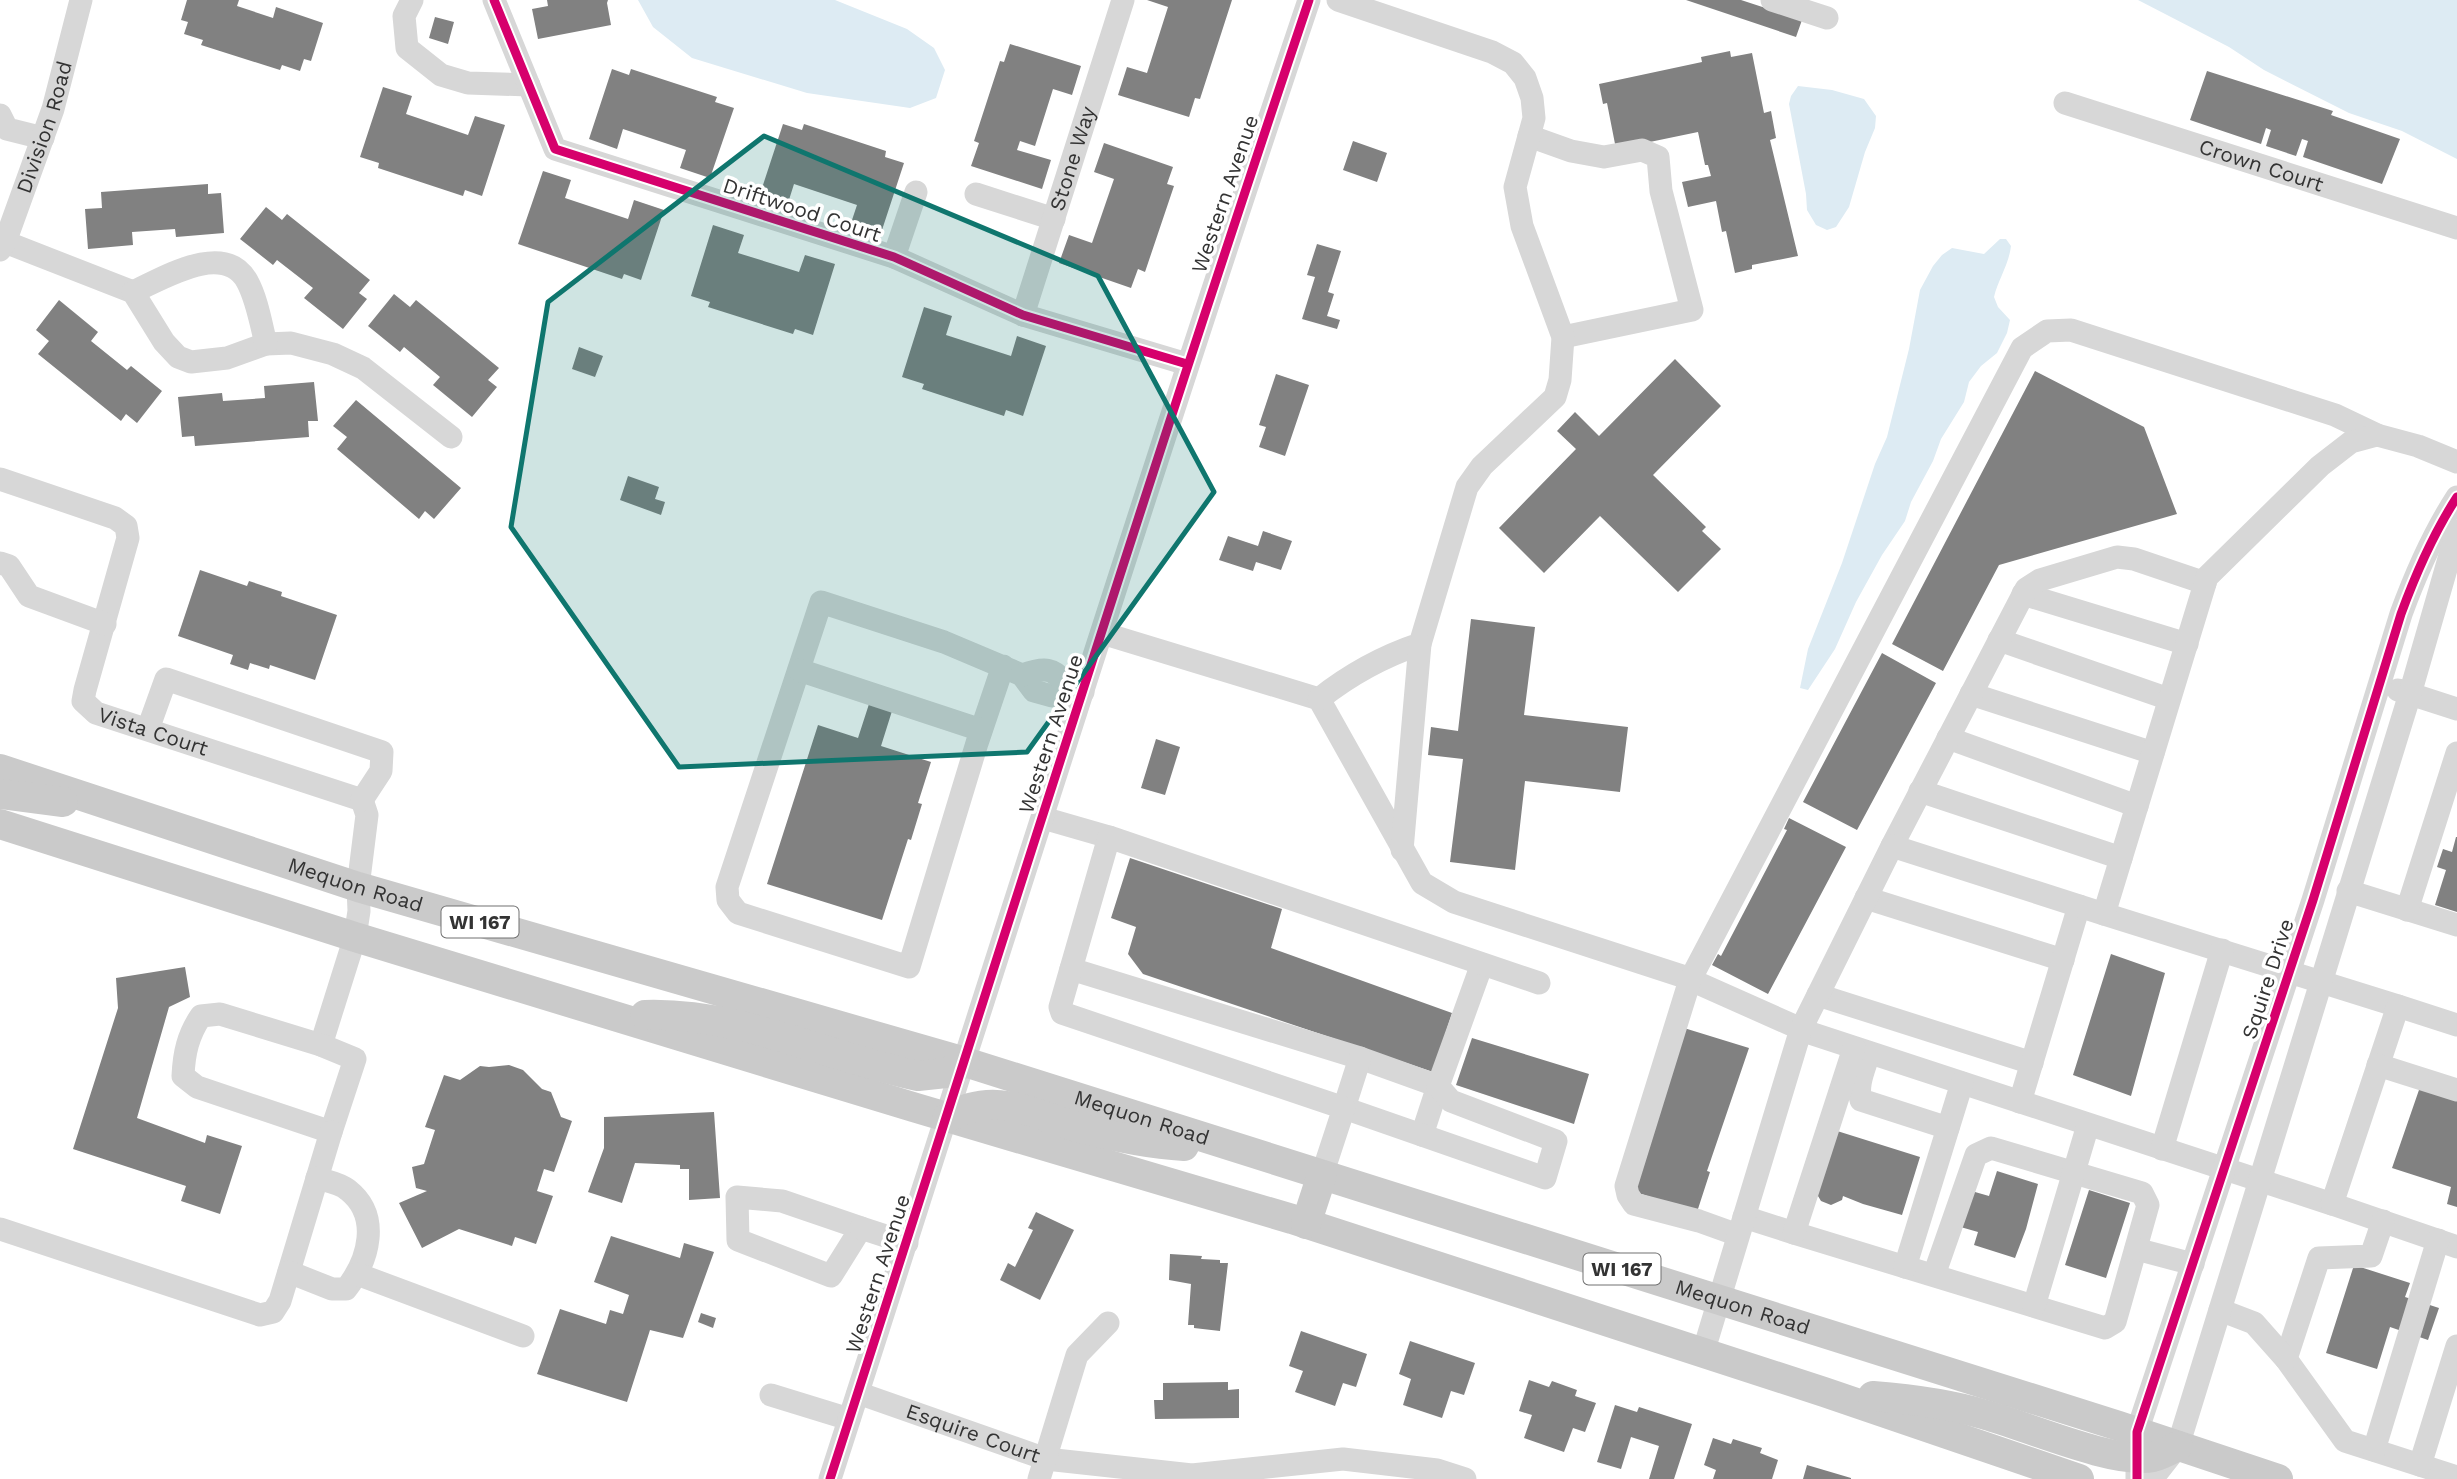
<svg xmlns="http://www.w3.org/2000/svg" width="2457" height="1479" viewBox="0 0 2457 1479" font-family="'Work Sans',sans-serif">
  <rect width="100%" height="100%" fill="#fff"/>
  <path fill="#ddebf3" d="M 638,0 L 835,0 L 907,29 L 934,48 L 945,70 L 936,98 L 910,108 L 807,93 L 692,58 L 653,27 Z
    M 2138,0 L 2457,0 L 2457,159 L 2402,131 L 2349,113 L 2264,70 L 2229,47 Z
    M 1798,86 L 1832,90 L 1864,99 L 1876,116 L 1875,128 L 1865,152 L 1849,207 L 1836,227 L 1827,230 L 1816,225 L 1807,210 L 1806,194 L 1789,104 L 1791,96 Z
    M 2000,239 L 2006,239 L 2011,246 C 2009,264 1998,280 1994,297 L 1998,307 L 2010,320 L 2007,333 L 1997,353 L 1981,366 L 1969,382 L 1964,402 L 1941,439 L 1933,461 L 1911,502 L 1905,521 L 1882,555 L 1856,602 L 1835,649 L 1808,690 L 1800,688 L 1808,649 L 1842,563 L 1875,464 L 1887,437 L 1909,349 L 1920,290 L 1933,266 L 1942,255 L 1952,248 L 1984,254 Z"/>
  <path fill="#818181" d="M 187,0 L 239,0 L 237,6 L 273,18 L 276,7 L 323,23 L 311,61 L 304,59 L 300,71 L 282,65 L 280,70 L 201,45 L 203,40 L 184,34 L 188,22 L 181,20 Z
    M 547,0 L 608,0 L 607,3 L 611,25 L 538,39 L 532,9 L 548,6 Z
    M 1147,0 L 1232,0 L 1200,99 L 1195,98 L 1189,117 L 1118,95 L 1127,67 L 1147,73 L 1168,7 Z
    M 1686,0 L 1741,0 L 1802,20 L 1796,37 Z
    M 435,17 L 454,22 L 448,44 L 429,38 Z
    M 1010,44 L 1081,66 L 1072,95 L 1053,89 L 1035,146 L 1020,141 L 1017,150 L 1051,160 L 1042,189 L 971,166 L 979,143 L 974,141 L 1000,61 L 1004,62 Z
    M 1730,51 L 1731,57 L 1752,53 L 1764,113 L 1771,111 L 1776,138 L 1770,140 L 1798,256 L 1752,265 L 1752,269 L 1735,273 L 1726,231 L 1722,232 L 1716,201 L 1688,207 L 1682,182 L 1711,176 L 1708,165 L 1705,165 L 1698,132 L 1616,149 L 1607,103 L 1603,104 L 1599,84 L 1702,62 L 1701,57 Z
    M 612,69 L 629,75 L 631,69 L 717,97 L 715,102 L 734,108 L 710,178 L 680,168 L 686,150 L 623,129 L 617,149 L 589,139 Z
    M 2207,71 L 2333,111 L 2331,115 L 2400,139 L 2382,184 L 2303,157 L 2308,141 L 2302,139 L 2296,156 L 2266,146 L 2271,130 L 2266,128 L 2261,144 L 2190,120 Z
    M 383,87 L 412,96 L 406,114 L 468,135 L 475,116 L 505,125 L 482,196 L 465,190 L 463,196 L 378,168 L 379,163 L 360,157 Z
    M 783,124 L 802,130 L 804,124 L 886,151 L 885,157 L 904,163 L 881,233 L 851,223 L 857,205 L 794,184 L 788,203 L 760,194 Z
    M 1353,141 L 1387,153 L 1377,182 L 1343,170 Z
    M 1104,143 L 1173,167 L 1167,184 L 1174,186 L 1145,272 L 1138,269 L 1131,288 L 1059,263 L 1069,235 L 1092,243 L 1114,179 L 1094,172 Z
    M 543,171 L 571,180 L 565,198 L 628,219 L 634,200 L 664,210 L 641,280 L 624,274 L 622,279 L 518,244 Z
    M 208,184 L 208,194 L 221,193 L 224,233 L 176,237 L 175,229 L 132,232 L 133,245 L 88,249 L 85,209 L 102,208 L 101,192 Z
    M 266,207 L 282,220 L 287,214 L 370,280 L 359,293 L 367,299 L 343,329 L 304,298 L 313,288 L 277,260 L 273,265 L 240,239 Z
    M 713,225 L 744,235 L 738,253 L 799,272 L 805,255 L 835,264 L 813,335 L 795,329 L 793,334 L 708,307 L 710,302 L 691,296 Z
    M 1317,244 L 1341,251 L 1328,292 L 1334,294 L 1327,316 L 1340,320 L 1337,329 L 1302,319 L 1315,277 L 1307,275 Z
    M 394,294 L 410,307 L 416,300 L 499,368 L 488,380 L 497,387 L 472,417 L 433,385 L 440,377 L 404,347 L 400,352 L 368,326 Z
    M 59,300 L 98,332 L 91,341 L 127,370 L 131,366 L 162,391 L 137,423 L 126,414 L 121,421 L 38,354 L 49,341 L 36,330 Z
    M 924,307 L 952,316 L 946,335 L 1011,356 L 1017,336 L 1046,346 L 1023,416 L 1006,410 L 1004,416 L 922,389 L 924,384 L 902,377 Z
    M 579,347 L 603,356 L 595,377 L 572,369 Z
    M 1675,359 L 1721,406 L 1653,475 L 1706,527 L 1702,531 L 1721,549 L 1678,592 L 1600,516 L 1544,573 L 1499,528 L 1576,449 L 1557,431 L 1575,412 L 1599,436 Z
    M 2035,371 L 2144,427 L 2177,514 L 1999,565 L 1943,671 L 1892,644 Z
    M 1276,374 L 1309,385 L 1285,456 L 1259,447 L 1266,427 L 1259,425 Z
    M 314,382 L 318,421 L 308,421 L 309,437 L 195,446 L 194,436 L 182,437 L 178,397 L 222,393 L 223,401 L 265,398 L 264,386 Z
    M 356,400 L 461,488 L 434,519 L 425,511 L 419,519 L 337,449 L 347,437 L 333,426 Z
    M 628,476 L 659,487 L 655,499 L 665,502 L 661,515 L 620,500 Z
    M 1263,531 L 1292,541 L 1281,570 L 1256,562 L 1253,571 L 1219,560 L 1228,536 L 1258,546 Z
    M 200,570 L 247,586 L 249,581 L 282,592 L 281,596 L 337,615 L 315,680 L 270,665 L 269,669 L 250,663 L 248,670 L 230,664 L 233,655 L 178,636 Z
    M 1471,619 L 1535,627 L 1524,715 L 1628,727 L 1620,792 L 1525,781 L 1515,870 L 1450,862 L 1463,759 L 1428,755 L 1431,727 L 1458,731 Z
    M 1882,653 L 1936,683 L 1857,830 L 1803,802 Z
    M 869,704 L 892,711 L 881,746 L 931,762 L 918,803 L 922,804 L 911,840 L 908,839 L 882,920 L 767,884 L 818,725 L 858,738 Z
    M 1156,739 L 1180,747 L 1165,795 L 1141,788 Z
    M 1789,818 L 1846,847 L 1768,994 L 1712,965 L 1718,954 L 1721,956 L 1787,830 L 1784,829 Z
    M 2456,837 L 2457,837 L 2457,912 L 2435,905 L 2446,870 L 2437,867 L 2443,849 L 2452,852 Z
    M 1130,858 L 1282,909 L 1271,948 L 1452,1013 L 1433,1072 L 1143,974 L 1128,954 L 1136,927 L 1111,918 Z
    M 2111,954 L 2165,973 L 2131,1096 L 2073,1075 Z
    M 185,967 L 190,997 L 169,1007 L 137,1118 L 205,1143 L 207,1135 L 242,1146 L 220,1214 L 181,1201 L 186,1186 L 73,1149 L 118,1008 L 116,978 Z
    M 1684,1028 L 1749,1048 L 1707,1171 L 1710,1172 L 1697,1212 L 1632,1191 Z
    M 1472,1038 L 1589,1074 L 1574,1124 L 1456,1085 Z
    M 509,1065 L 523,1070 L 542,1089 L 551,1092 L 561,1117 L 572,1121 L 554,1172 L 544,1169 L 537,1191 L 553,1196 L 536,1244 L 515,1237 L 512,1246 L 459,1229 L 422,1248 L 399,1203 L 427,1191 L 416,1188 L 412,1167 L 424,1164 L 435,1130 L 425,1127 L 444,1075 L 460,1080 L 480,1066 L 489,1067 Z
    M 2420,1087 L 2457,1100 L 2457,1207 L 2447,1204 L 2451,1187 L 2392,1168 Z
    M 714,1112 L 720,1198 L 689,1200 L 689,1169 L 680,1169 L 680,1165 L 635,1163 L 622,1203 L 588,1192 L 604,1148 L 604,1117 Z
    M 1834,1130 L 1920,1157 L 1902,1215 L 1863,1204 L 1843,1196 L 1842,1200 L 1831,1205 L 1821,1201 L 1815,1191 Z
    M 1997,1171 L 2038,1184 L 2026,1229 L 2015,1258 L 1974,1245 L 1978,1232 L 1957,1226 L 1968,1190 L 1989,1196 Z
    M 2089,1190 L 2130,1203 L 2106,1278 L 2065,1265 Z
    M 1036,1212 L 1074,1230 L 1040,1300 L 1000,1280 L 1008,1263 L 1015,1267 L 1033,1230 L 1028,1228 Z
    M 611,1236 L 680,1258 L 684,1243 L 714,1252 L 683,1338 L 650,1330 L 627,1402 L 537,1374 L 560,1309 L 606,1324 L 610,1310 L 623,1314 L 629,1295 L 594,1282 Z
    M 1170,1254 L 1202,1256 L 1201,1259 L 1220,1260 L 1220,1263 L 1228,1263 L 1220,1331 L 1194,1328 L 1194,1325 L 1188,1325 L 1191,1284 L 1169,1280 Z
    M 2354,1265 L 2410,1283 L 2405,1297 L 2439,1308 L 2428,1340 L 2390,1327 L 2377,1369 L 2326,1353 Z
    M 701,1313 L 716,1318 L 713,1328 L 698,1322 Z
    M 1301,1331 L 1367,1354 L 1356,1387 L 1343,1383 L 1335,1406 L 1295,1392 L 1303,1371 L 1289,1366 Z
    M 1410,1341 L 1475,1363 L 1464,1395 L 1451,1391 L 1442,1418 L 1403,1405 L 1411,1379 L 1399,1374 Z
    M 1529,1380 L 1549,1387 L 1552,1381 L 1577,1390 L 1575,1396 L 1596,1403 L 1585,1432 L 1573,1428 L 1564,1452 L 1524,1438 L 1532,1415 L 1519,1411 Z
    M 1228,1382 L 1228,1390 L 1239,1389 L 1239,1418 L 1155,1419 L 1154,1400 L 1163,1400 L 1163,1383 Z
    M 1615,1405 L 1637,1412 L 1639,1407 L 1692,1424 L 1674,1479 L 1649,1479 L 1659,1446 L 1631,1437 L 1621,1469 L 1597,1462 Z
    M 1713,1438 L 1731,1444 L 1733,1439 L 1762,1448 L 1760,1453 L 1778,1460 L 1772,1479 L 1713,1479 L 1716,1470 L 1704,1465 Z
    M 1807,1465 L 1851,1478 L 1851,1479 L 1803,1479 Z"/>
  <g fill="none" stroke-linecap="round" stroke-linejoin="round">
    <g stroke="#d7d7d7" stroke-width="23">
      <path d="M 412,0 L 404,16 L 407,48 L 441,75 L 468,83 L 529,85"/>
      <path d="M 494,0 L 555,149 L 894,257 L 1023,315 L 1187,364"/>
      <path d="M 1772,0 L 1827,18"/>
      <path id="s1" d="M 2065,103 L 2457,228"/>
      <path d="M 0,115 L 7,129 L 43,138"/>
      <path d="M 1529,136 L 1571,151 L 1604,157 L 1642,150 L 1658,157 L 1661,191 L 1692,310 L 1563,337"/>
      <path d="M 976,194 L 1054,219"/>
      <path d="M 5,242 L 133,292 L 164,342 L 178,357 L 191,362 L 227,358 L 266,344 L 291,343 L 333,354 L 363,368 L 451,437"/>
      <path id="s2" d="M 0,250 L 5,242 L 53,109 L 81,0"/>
      <path d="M 894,257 L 916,192"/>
      <path d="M 133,292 C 162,279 224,240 247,281 C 257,299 261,324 266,344"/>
      <path id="s3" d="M 1023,315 L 1123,0"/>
      <path id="s4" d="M 0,479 L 115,518 L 126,526 L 128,538 L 85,690 L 83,701 L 96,713 L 362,800 L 367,815 L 358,887 L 359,911 L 355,937 L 321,1045"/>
      <path d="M 0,563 L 9,566 L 29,596 L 105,624"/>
      <path d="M 2023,594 L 2187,644"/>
      <path d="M 1102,633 L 1319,699 L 1422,883 L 1454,902 L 1682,976 L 1810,1033 L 2332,1204"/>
      <path d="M 1999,640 L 2169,699"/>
      <path d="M 1003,666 L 977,743 L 909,967 L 738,913 L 728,900 L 727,887 L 821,602 L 944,642 L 1022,675 L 1034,691 L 1052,696 L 1069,688"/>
      <path d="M 799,670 L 981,730"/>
      <path d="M 1022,675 C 1064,660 1052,683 1083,692"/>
      <path d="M 2398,690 L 2457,709"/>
      <path d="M 1971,694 L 2153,753"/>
      <path d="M 1319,699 C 1348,676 1384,656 1420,644 L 1467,487 L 1482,466 L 1555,397 L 1560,380 L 1563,337 L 1522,226 L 1515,187 L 1534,118 L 1532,98 L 1525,78 L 1513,63 L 1492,52 L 1338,0"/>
      <path d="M 148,729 L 166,679 L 382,752 L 381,771 L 362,800"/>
      <path d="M 1948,738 L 2137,806"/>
      <path d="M 1920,791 L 2121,858"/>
      <path d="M 1043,818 L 1109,837"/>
      <path d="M 1892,846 L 2026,589 L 2040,580 L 2117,557 L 2134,559 L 2205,583"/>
      <path d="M 1402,850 L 1420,644"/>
      <path d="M 2348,891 L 2457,925"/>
      <path d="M 1866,898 L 2063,960"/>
      <path d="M 2407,910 L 2457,753"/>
      <path d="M 2104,914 L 2398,1006"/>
      <path d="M 1071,969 L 1360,1058 L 1438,1086 L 1422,1135"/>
      <path d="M 1818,995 L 2032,1063"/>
      <path d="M 220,1014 L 321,1045 L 355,1059 L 331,1132 L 197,1087 L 183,1076 C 184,1053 188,1035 201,1016 Z"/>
      <path d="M 2457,1025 L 2398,1006 L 2332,1204 L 2457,1247"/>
      <path d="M 1869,1053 C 1865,1068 1856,1085 1861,1100 L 1948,1128"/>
      <path d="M 1360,1058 L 1344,1108 L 1545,1178 L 1556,1141 L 1451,1101 L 1438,1086 L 1482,964"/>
      <path d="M 2378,1065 L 2457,1090"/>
      <path d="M 2020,1102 L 2079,906"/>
      <path d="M 2162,1149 L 2222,950"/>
      <path d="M 1322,1175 L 1344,1108 L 1062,1013 L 1060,1007 L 1109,837 L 1539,983"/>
      <path d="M 737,1197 L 782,1201 L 861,1228 L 831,1276 L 738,1240 Z"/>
      <path d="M 1744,1217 L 1794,1233 L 2105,1328 L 2115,1322 L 2148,1205 L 2142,1193 L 1991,1148 L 1976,1155 L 1934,1275"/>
      <path d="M 2383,1221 L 2371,1256 L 2319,1258 L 2286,1359 L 2345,1441 L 2457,1477"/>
      <path d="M 861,1228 L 907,1243"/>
      <path d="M 0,1229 L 260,1315 L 273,1312 L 280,1301 L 331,1132"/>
      <path d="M 1794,1233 L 1854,1048"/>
      <path d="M 1738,1235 L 1699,1221 L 1634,1204 L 1628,1195 L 1626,1186 L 1690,980 L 2022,348 L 2047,331 L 2071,330 L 2335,415 L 2377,435"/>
      <path d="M 2136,1249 L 2193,1264"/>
      <path d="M 1905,1267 L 1962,1083"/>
      <path d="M 289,1272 L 332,1289 L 346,1289 C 369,1260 381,1216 348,1190 C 340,1183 326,1181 317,1178"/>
      <path d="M 357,1274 L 523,1336"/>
      <path d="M 2034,1306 L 2088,1125"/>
      <path d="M 2220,1310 L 2254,1323 L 2286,1359"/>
      <path d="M 1703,1353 L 1801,1029 L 1892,846 L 2104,914 L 2207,577 L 2320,466 L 2351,442 L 2377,435 L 2418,446 L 2457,462"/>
      <path id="s5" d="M 858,1393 L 1046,1459 L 1192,1475 L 1343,1459 L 1437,1470 L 1465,1479"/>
      <path d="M 771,1395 L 849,1419"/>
      <path d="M 2374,1450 L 2438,1240"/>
      <path d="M 2420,1465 L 2457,1346"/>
      <path d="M 830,1479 C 989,986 1144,491 1309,0"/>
      <path d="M 1039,1479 L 1077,1355 L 1108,1323"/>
      <path d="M 2137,1479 L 2137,1432 L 2313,900 L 2401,614 C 2416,573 2433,534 2457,497"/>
      <path d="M 2152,1479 L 2178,1446 L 2410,694 L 2457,531"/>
    </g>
    <g stroke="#cacaca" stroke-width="30">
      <path id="s6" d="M 0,769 L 358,887 L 965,1062 L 2119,1426 L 2278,1479"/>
      <path d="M 0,794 L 63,802"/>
      <path d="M 0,824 L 355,937 L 913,1107 L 1292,1219 L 1824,1392 L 2079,1479"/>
      <path d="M 645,1015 C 740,1012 827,1057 918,1076 L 946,1073 L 965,1062"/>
      <path d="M 947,1118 C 994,1090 1030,1113 1077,1127 C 1111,1136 1148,1144 1184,1146"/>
      <path d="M 1306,1224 L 1322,1175"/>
      <path d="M 1873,1396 C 1911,1399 1950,1404 1986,1415 C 2026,1426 2115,1465 2153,1457 C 2161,1455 2170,1450 2178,1446"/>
    </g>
    <defs>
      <path id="cycleway" d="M 494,0 L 555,149 L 894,257 L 1023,315 L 1187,364
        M 830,1479 C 989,986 1144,491 1309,0
        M 2137,1479 L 2137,1432 L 2313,900 L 2401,614 C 2416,573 2433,534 2457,497"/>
    </defs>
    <use href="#cycleway" stroke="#fff" stroke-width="13"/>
    <use href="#cycleway" stroke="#d6006c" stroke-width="9"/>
  </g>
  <path fill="#0f766e" fill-opacity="0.2" stroke="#0f766e" stroke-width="5" stroke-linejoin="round" d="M 764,136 L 1098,276 L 1214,492 L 1027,752 L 679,767 L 511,527 L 548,302 Z"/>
  <g text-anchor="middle" stroke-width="7" stroke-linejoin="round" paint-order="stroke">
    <g fill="#fff" stroke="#707070" stroke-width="2">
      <rect x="441.5" y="906.5" width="77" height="31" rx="5"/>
      <rect x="1583.5" y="1253.5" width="77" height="31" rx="5"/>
    </g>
    <g font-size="19" font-weight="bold" fill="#333">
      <text x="480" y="929">WI 167</text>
      <text x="1622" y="1276">WI 167</text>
    </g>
    <g font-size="21" fill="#333" stroke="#fff">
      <text dy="7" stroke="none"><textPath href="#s2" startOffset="131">Division Road</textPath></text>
      <text dy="7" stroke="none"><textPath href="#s3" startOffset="164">Stone Way</textPath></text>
      <text dy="7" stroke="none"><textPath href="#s1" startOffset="206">Crown Court</textPath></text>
      <text transform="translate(1225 194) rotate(-71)" y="7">Western Avenue</text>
      <text transform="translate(802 210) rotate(18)" y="7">Driftwood Court</text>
      <text dy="7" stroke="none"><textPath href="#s4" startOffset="394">Vista Court</textPath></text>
      <text transform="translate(1051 734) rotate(-72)" y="7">Western Avenue</text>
      <text dy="7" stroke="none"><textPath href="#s6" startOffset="374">Mequon Road</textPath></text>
      <text transform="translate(2268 979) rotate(-72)" y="7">Squire Drive</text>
      <text dy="7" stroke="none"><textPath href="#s6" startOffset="1194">Mequon Road</textPath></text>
      <text transform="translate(878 1274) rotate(-72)" y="7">Western Avenue</text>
      <text dy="7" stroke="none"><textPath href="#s6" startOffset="1824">Mequon Road</textPath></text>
      <text dy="7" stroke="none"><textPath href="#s5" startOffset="122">Esquire Court</textPath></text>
    </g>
  </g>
</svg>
